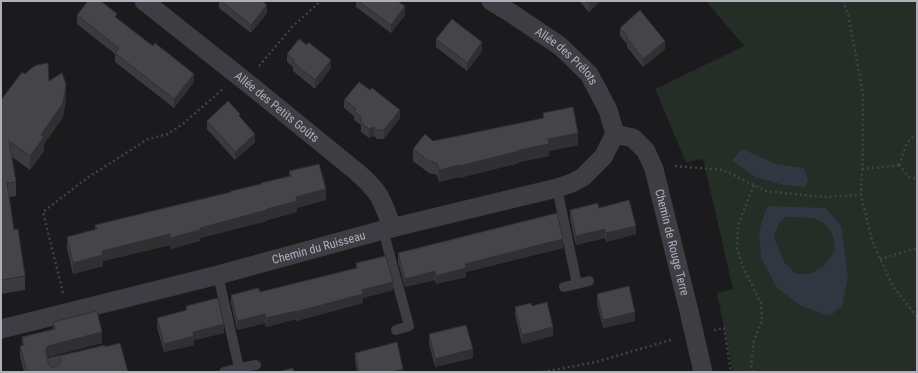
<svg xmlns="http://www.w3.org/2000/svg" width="918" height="373" viewBox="0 0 918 373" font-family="'Roboto Condensed',sans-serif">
  <rect width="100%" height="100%" fill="#1b1a1c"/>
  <path fill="#242d26" d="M 706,1 L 917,1 L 917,372 L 733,372 L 717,293 L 733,289 L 703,159 L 686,162 L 655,89 L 744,46 Z"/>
  <path fill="#303740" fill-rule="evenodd" d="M 742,149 L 776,164 L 804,168 L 808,180 L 806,187 L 784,185 L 755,177 L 732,160 Z
    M 767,206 L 826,208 L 841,226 L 848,277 L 842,306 L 830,316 L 801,306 L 777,288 L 761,258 L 759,231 ZM 785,217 L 814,218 L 825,224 L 833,235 L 835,250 L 825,265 L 810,274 L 796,274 L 784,262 L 774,237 L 779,223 Z"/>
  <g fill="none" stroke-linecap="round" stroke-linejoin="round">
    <path stroke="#414248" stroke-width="2.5" stroke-dasharray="2 3" stroke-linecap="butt" d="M 843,1 L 848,14 L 863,94 L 863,149 L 861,195 L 872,240 L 880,259 L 893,286 L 917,317
      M 259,66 L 293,26 L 321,1
      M 899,165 C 903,157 904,145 911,139 C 912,137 915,137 917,136
      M 899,165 L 909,177 L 917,179
      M 675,166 L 723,170 L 766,191 L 824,197 L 861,195
      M 862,169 L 883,167 L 899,165
      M 880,259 L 917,248
      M 63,293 L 43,212 L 87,178 L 148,139 L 168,134 L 184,123 L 223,89
      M 714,330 L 724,328 L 731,372
      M 543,372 L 596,362 L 674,339
      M 753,372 L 751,367 L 754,341 L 762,320 L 761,303 L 743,267 L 737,249 L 738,225 L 754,185
      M 916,372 L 917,371"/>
    <path stroke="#3d3d43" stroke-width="10" d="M 557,188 L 577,284 L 564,287
      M 383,230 L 409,326 L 396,330
      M 218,275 L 239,368 L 224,372
      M 577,284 L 589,281
      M 239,368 L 256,365
      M 54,372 L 52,362 L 73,357"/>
    <g stroke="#3d3d43" stroke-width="19">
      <path id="s1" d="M 144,1 L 245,81 L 357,172 C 365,179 373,186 379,196 C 385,206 388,217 392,228"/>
      <path id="s2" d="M 491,1 L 511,13 L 560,46 L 589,74 L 608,110 L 615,134"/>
      <path id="s3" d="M 615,134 L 633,138 L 646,151 L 654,169 L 688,307 L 703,372"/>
      <path id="s4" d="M 1,329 L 218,275 L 383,230 L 557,188 L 572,183 L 583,177 L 603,157 L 615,134"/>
    </g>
  </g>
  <path fill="#3b3b3f" d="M 219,1 L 262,1 L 267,13 L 251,33 L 219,8 Z
    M 354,1 L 397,1 L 405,15 L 391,33 L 356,7 L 356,2 Z
    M 579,1 L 601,1 L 589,12 Z
    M 77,15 L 117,18 L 194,82 L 174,108 L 115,62 L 115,54 L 77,24 Z
    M 620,28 L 665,49 L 643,67 L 627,47 L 627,44 L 620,36 Z
    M 436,39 L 482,51 L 467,71 L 436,47 Z
    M 287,54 L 331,68 L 315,89 L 293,71 L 293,67 L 287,62 Z
    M 25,74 L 49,81 L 66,98 L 63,117 L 44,144 L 44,151 L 30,170 L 12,157 L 16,182 L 16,196 L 9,197 L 14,230 L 25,276 L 25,290 L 1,294 L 1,100 Z
    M 344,100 L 400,118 L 384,139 L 377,139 L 374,136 L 369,138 L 361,132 L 361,125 L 354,120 L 354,116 L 344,108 Z
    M 543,113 L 578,145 L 549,151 L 549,156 L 519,162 L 519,163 L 459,178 L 459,177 L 439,182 L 437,175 L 429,173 L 413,161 L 413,149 L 453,137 L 543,118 Z
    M 207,121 L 255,142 L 235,160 L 207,129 Z
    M 289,171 L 326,200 L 297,208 L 297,212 L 267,220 L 267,221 L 200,238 L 200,241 L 170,249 L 170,245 L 103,261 L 103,266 L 73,274 L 67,248 L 67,237 L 95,230 L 95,225 L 231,192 L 289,176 Z
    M 599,208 L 636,234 L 606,242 L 605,238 L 576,245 L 570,219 L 570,210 Z
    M 563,248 L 466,272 L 466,277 L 436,284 L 435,280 L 405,287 L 398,262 L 398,253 Z
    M 356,263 L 393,290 L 363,298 L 363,303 L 296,321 L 296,319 L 266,327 L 265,323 L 237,330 L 231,303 L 231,295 L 260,292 L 356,268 Z
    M 597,294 L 635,321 L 603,328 L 597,303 Z
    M 186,306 L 224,333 L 194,340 L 194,345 L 164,352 L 157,327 L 157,318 L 186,311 Z
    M 532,306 L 553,336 L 522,344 L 515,315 L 515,307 Z
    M 53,322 L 102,343 L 48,357 L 47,358 L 48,362 L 49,365 L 52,367 L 56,367 L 60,364 L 60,356 L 105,347 L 128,372 L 24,372 L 20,357 L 20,346 L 22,345 L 22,337 L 53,329 Z
    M 429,334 L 473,358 L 435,367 L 429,343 Z
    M 355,353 L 403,372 L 357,372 L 355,361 Z"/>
  <path fill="#303033" d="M 592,1 L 601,1 L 589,12 L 589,4 Z
    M 267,5 L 267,13 L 251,33 L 251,25 Z
    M 405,6 L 405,15 L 391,33 L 391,25 Z
    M 665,41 L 665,49 L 643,67 L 643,59 Z
    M 482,42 L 482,51 L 467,71 L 467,63 Z
    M 331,60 L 331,68 L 315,89 L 315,80 Z
    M 194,74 L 194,82 L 174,108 L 174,99 Z
    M 66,84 L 66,98 L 63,117 L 44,144 L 44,151 L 30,170 L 30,156 Z
    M 400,110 L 400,118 L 384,139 L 384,130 Z
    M 374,127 L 374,136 L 369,138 L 369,129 Z
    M 578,133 L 578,145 L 549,151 L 549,156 L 519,162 L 519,163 L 459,178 L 459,166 L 519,150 L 548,139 Z
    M 255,134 L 255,142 L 235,160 L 235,152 Z
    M 459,165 L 459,177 L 439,182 L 439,170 Z
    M 326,189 L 326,200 L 297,208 L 297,212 L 267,220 L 267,221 L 200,238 L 200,241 L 170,249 L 170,238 L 200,228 L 267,209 L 296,197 Z
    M 636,226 L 636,234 L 606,242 L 606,233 Z
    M 605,229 L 605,238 L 576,245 L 576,236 Z
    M 170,234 L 170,245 L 103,261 L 103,266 L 73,274 L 73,263 L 102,251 Z
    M 563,239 L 563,248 L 466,272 L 466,277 L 436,284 L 436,276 L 465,264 Z
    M 435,271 L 435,280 L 405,287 L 405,279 Z
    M 393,282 L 393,290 L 363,298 L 363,303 L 296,321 L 296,312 L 362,290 Z
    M 296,311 L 296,319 L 266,327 L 266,318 Z
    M 635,312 L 635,321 L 603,328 L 603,320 Z
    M 265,314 L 265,323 L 237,330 L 237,321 Z
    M 224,324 L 224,333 L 194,340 L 194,345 L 164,352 L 164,344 L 193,332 Z
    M 553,327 L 553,336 L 522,344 L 522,335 Z
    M 102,332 L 102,343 L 48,357 L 46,360 L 46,363 L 46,349 L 48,346 Z
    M 473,349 L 473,358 L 435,367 L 435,359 Z
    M 403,369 L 403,372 L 391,372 Z"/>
  <path fill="#454549" stroke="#303033" d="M 88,1 L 101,1 L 117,14 L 115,17 L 153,46 L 155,43 L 194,74 L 174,99 L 115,53 L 119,48 L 77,15 Z
    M 221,1 L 262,1 L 267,5 L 251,25 Z
    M 358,1 L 397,1 L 405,6 L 391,25 Z
    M 587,1 L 592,1 L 589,4 Z
    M 640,10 L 665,41 L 643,59 L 627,38 L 628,37 L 620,28 Z
    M 452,19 L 482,42 L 467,63 L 436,39 Z
    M 299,39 L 307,45 L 308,42 L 331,60 L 315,80 L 293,62 L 294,60 L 287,54 Z
    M 48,63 L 49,81 L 62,73 L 66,84 L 63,103 L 41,135 L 44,137 L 30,156 L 9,141 L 16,182 L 7,183 L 14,230 L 18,229 L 25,276 L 1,280 L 1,100 L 22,72 L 25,74 L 33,67 L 37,65 Z
    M 359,82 L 370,90 L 372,88 L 400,110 L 384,130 L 377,130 L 374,127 L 369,129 L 361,123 L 361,117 L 354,111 L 356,109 L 344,100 Z
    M 228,101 L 240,114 L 239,116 L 255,134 L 235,152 L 207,121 Z
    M 573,107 L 578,133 L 548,139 L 549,144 L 519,150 L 519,151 L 459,166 L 459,165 L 439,170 L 437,163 L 429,161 L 413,149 L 425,134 L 433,141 L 452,137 L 453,137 L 544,118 L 543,113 Z
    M 319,164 L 326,189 L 296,197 L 297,201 L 267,209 L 267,210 L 200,228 L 200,230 L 170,238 L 170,234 L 102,251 L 103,255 L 73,263 L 67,237 L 97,229 L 95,225 L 231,192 L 231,191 L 261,184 L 261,183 L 291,176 L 289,171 Z
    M 629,200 L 636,226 L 606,233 L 605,229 L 576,236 L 570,210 L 598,203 L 599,208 Z
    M 557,213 L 563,239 L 465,264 L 466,268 L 436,276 L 435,271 L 405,279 L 398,253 Z
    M 386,256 L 393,282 L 362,290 L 363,294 L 296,312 L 296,311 L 266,318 L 265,314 L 237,321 L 231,295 L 258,288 L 260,292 L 357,268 L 356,263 Z
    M 629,286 L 635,312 L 603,320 L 597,294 Z
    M 218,298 L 224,324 L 193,332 L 194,336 L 164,344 L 157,318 L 187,310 L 186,306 Z
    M 547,302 L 553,327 L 522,335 L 515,307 L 531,303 L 532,306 Z
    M 97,311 L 102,332 L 48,346 L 46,349 L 46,352 L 48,362 L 49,365 L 52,367 L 56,367 L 60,363 L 60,356 L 105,345 L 105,347 L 120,343 L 128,372 L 27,372 L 20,346 L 24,345 L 22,337 L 55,329 L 53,322 Z
    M 466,325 L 473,349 L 435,359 L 429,334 Z
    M 397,342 L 403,369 L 391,372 L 359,372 L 355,353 Z
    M 293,368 L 294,372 L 277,372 Z"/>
  <g text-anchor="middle" stroke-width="3" stroke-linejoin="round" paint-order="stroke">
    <g font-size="12" fill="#adb0bb" stroke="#161518">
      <text dy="4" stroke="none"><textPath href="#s2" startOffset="94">Allée des Prélots</textPath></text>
      <text dy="4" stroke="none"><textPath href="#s1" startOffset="170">Allée des Petits Goûts</textPath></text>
      <text dy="4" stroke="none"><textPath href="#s3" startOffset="132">Chemin de Rouge Terre</textPath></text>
      <text dy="4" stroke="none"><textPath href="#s4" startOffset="328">Chemin du Ruisseau</textPath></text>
    </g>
  </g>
  <rect width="918" height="373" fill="none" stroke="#adb0bb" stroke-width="4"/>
</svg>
